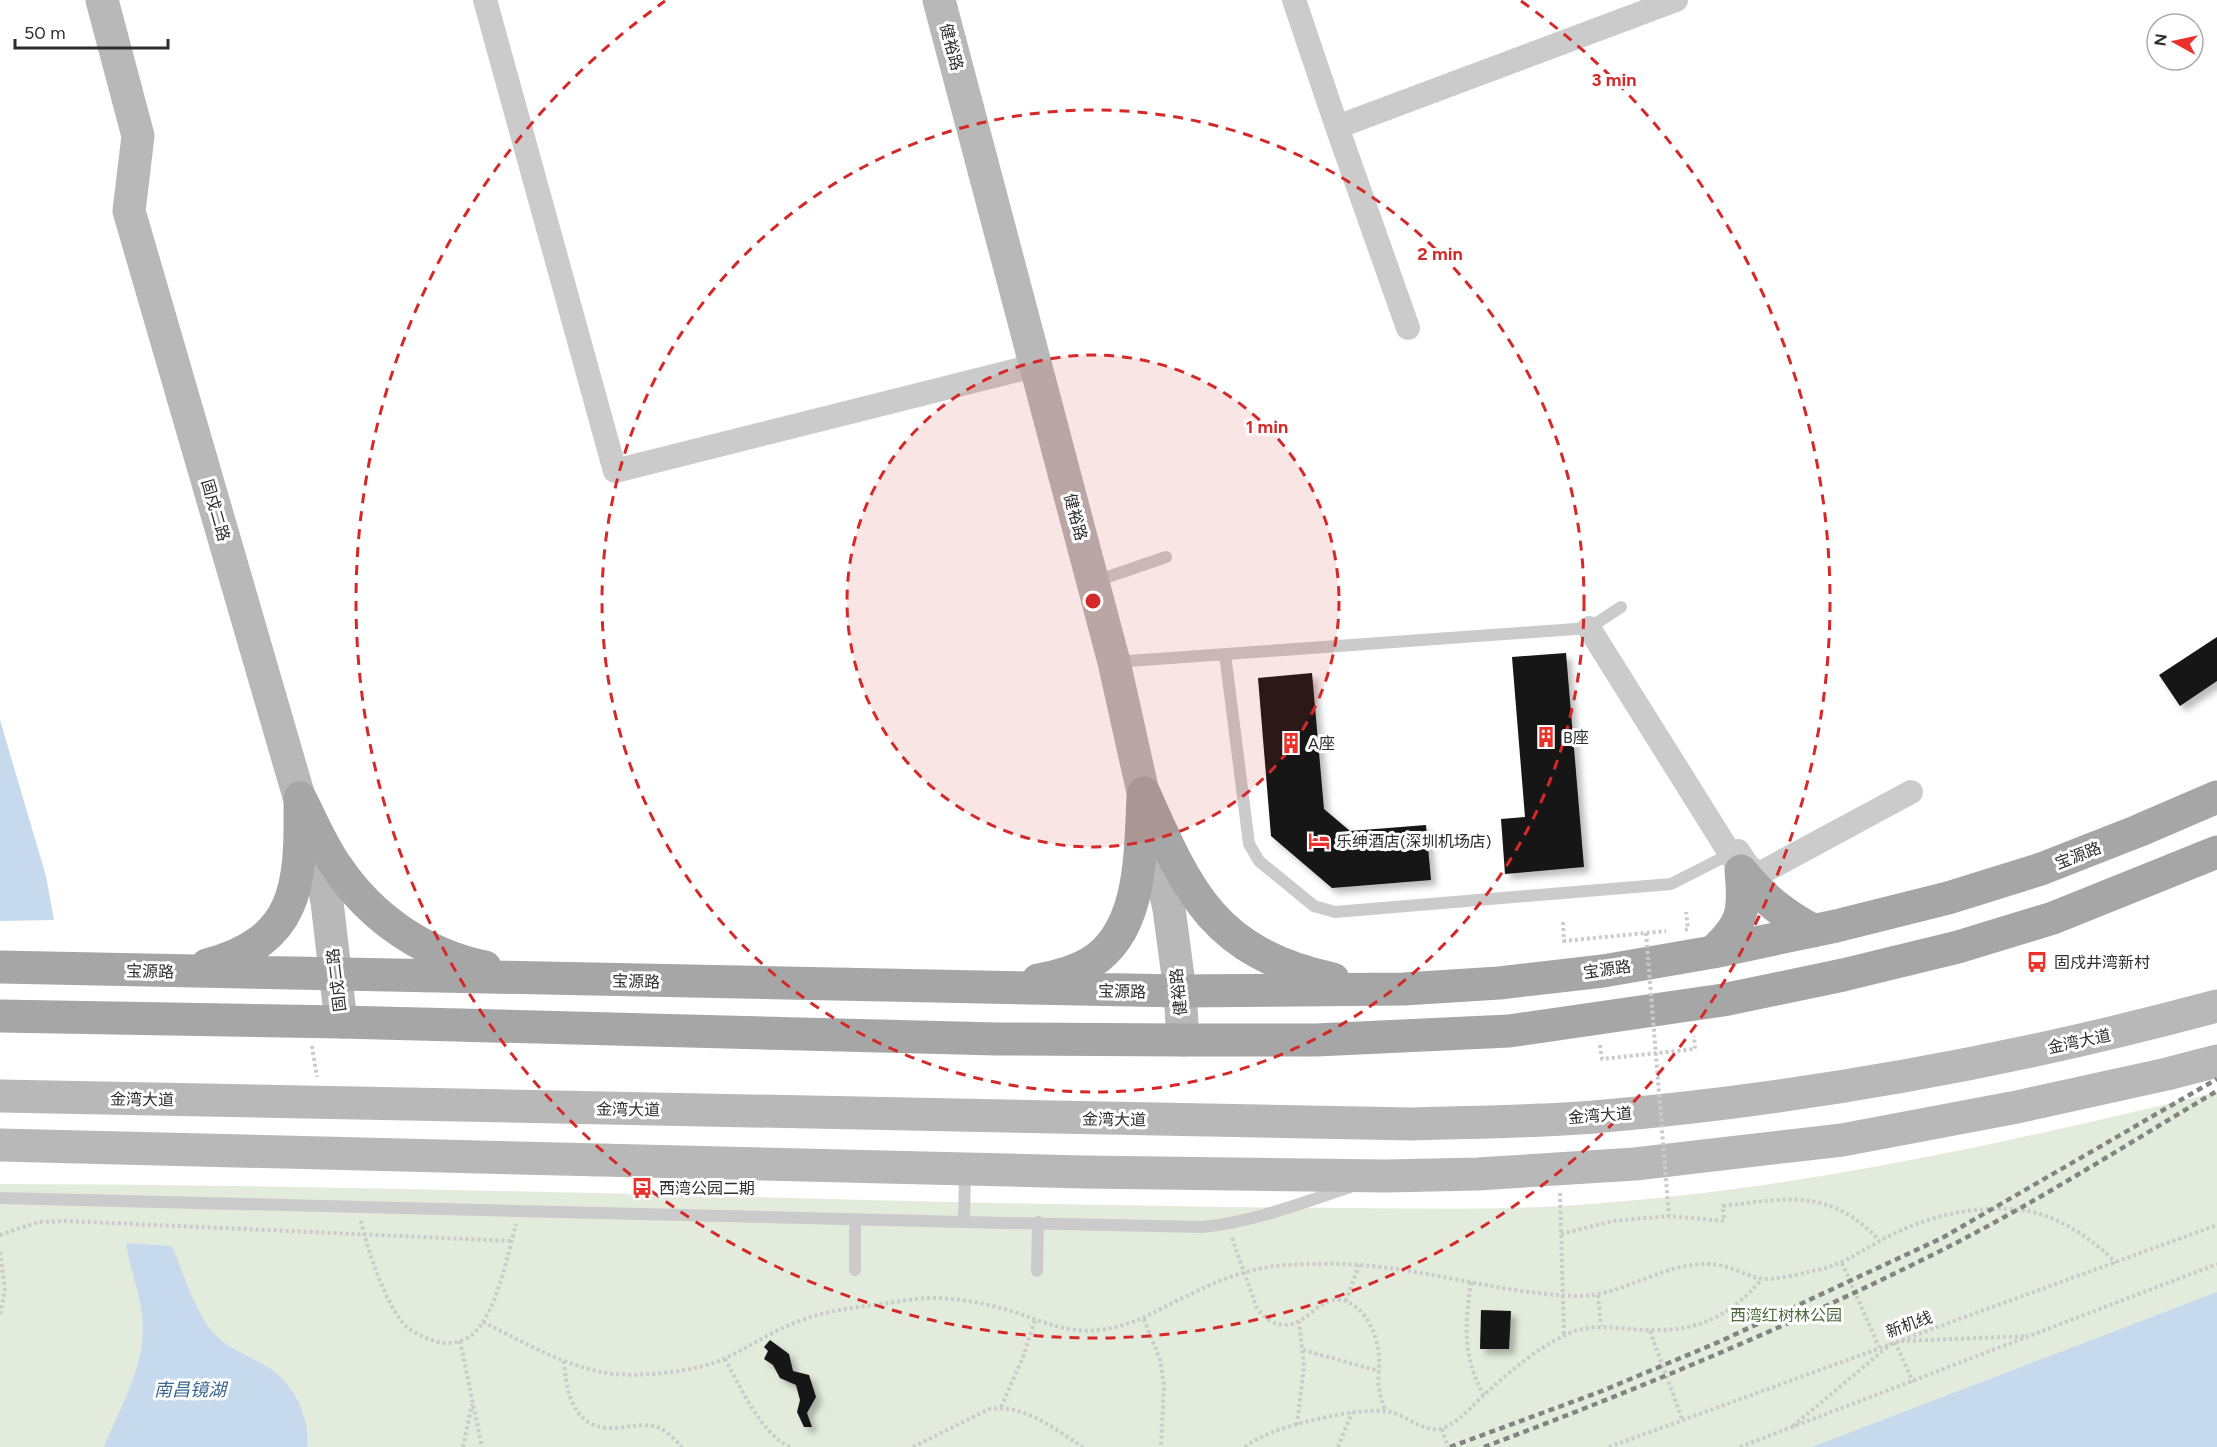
<svg xmlns="http://www.w3.org/2000/svg" width="2217" height="1447" viewBox="0 0 2217 1447" font-family="Figtree,'Noto Sans SC',sans-serif">
  <defs>
    <filter id="shadow"><feDropShadow dx="5.5" dy="5.5" stdDeviation="3" flood-color="#0004"/></filter>
  </defs>
  <rect width="100%" height="100%" fill="#fff"/>
  <path fill="#e3ecdc" d="M 2217,1092 L 2217,1405 L 2065,1447 L 0,1447 L 0,1184 C 332,1185 664,1195 996,1203 C 1116,1205 1235,1208 1355,1208 C 1433,1209 1511,1210 1590,1204 C 1802,1189 2010,1142 2217,1092 Z"/>
  <path fill="#c7daed" d="M 0,720 L 46,876 L 54,920 L 0,921 Z
    M 126,1243 L 172,1246 C 183,1272 192,1303 208,1326 C 225,1351 254,1355 276,1373 C 297,1390 310,1421 307,1447 L 104,1447 C 121,1404 148,1363 142,1315 C 139,1290 129,1267 126,1243 Z
    M 2217,1292 L 2217,1447 L 1812,1447 Z"/>
  <path fill="#151515" filter="url(#shadow)" d="M 2217,637 L 2217,681 L 2180,706 L 2159,675 Z
    M 1566,653 L 1584,867 L 1505,874 L 1501,819 L 1525,817 L 1512,657 Z
    M 1312,673 L 1324,809 L 1350,831 L 1426,825 L 1431,880 L 1332,888 L 1271,836 L 1258,678 Z
    M 1481,1310 L 1511,1311 L 1509,1349 L 1480,1349 Z
    M 770,1340 L 789,1354 L 793,1371 L 809,1375 L 816,1397 L 807,1413 L 812,1427 L 804,1427 L 797,1412 L 800,1400 L 796,1385 L 780,1378 L 773,1365 L 764,1359 L 768,1351 L 764,1347 Z"/>
  <g fill="none" stroke-linecap="round" stroke-linejoin="round">
    <path stroke="#cbcbcb" stroke-width="4" stroke-dasharray="3 3" stroke-linecap="butt" d="M 1563,922 L 1564,941 L 1666,931
      M 1685,930 L 1688,929 L 1686,912
      M 1600,1045 L 1602,1059 L 1695,1049 L 1694,1036
      M 312,1046 L 317,1077
      M 1560,1193 L 1564,1336
      M 361,1221 C 367,1248 386,1307 406,1326 C 415,1334 427,1339 438,1342 C 450,1345 463,1342 473,1334 C 496,1314 508,1254 516,1224
      M 1561,1234 L 1613,1221 L 1669,1216 L 1724,1221 L 1723,1206 C 1787,1198 1830,1188 1879,1240
      M 0,1235 L 38,1222 L 66,1221 L 511,1241
      M 1232,1238 L 1256,1306 C 1265,1321 1282,1331 1299,1321 C 1314,1313 1327,1293 1348,1302 C 1368,1312 1377,1335 1379,1356 C 1380,1367 1377,1378 1379,1388 C 1380,1396 1383,1403 1385,1411
      M 0,1252 L 5,1290 L 0,1316
      M 1842,1263 L 1879,1347
      M 1471,1282 C 1465,1324 1462,1357 1484,1395
      M 1598,1295 L 1601,1326
      M 1346,1301 L 1359,1265
      M 1144,1319 L 1160,1360 L 1164,1385 L 1161,1447
      M 483,1322 C 521,1341 559,1363 601,1372 C 633,1379 699,1372 728,1357 C 754,1344 777,1328 805,1319 C 832,1309 861,1307 889,1303 C 903,1301 918,1298 932,1298 C 957,1298 984,1303 1008,1310 C 1040,1320 1066,1334 1100,1330 C 1137,1325 1154,1311 1187,1296 C 1205,1287 1224,1278 1243,1273 C 1267,1265 1295,1264 1319,1264 C 1406,1261 1489,1293 1575,1296 C 1623,1297 1661,1263 1708,1264 C 1726,1264 1741,1273 1757,1278 C 1772,1282 1809,1272 1825,1268 C 1853,1260 1875,1241 1902,1230 C 1939,1213 1988,1204 2028,1211 C 2060,1217 2094,1240 2116,1263
      M 1650,1331 L 1682,1419
      M 460,1341 L 482,1447
      M 1901,1341 L 2028,1336
      M 1895,1342 L 1913,1382
      M 1303,1350 L 1379,1371
      M 725,1359 C 740,1386 761,1434 790,1447
      M 564,1361 C 566,1390 572,1425 607,1428 C 622,1429 638,1423 653,1426 C 665,1428 674,1439 682,1447
      M 1001,1407 L 1023,1357 L 1035,1320
      M 1297,1425 L 1304,1366 L 1299,1322
      M 1793,1426 L 1891,1344
      M 1442,1429 L 1448,1447
      M 463,1447 L 472,1404
      M 913,1447 L 989,1409 C 1023,1403 1056,1430 1083,1447
      M 1245,1447 C 1267,1427 1354,1408 1384,1411 C 1405,1412 1423,1435 1443,1428 C 1461,1421 1471,1406 1485,1394 C 1511,1370 1544,1342 1578,1330 C 1596,1325 1614,1328 1632,1329 C 1688,1334 1724,1323 1761,1280
      M 1338,1447 L 1352,1413
      M 1609,1447 L 2217,1225
      M 1740,1447 L 2217,1264"/>
    <path stroke="#cbcbcb" stroke-width="12" d="M 1093,582 L 1166,557
      M 1225,654 L 1249,844 L 1259,861 L 1314,906 L 1335,912 L 1671,884 L 1730,854
      M 1115,662 L 1589,628 L 1621,607
      M 0,1198 L 964,1222 L 965,1170
      M 964,1222 L 1202,1227 C 1253,1222 1302,1203 1350,1187
      M 855,1270 L 855,1220
      M 1037,1271 L 1038,1222"/>
    <path stroke="#cbcbcb" stroke-width="24" d="M 485,0 L 615,471 L 1037,365
      M 1294,0 L 1337,127 L 1408,328
      M 1337,127 L 1676,0
      M 1589,628 L 1741,871 L 1748,866 L 1738,851
      M 1748,866 L 1759,874 L 1911,792"/>
    <path stroke="#b8b8b8" stroke-width="33" d="M 102,0 L 138,136 L 129,211 L 320,869 L 327,902 L 341,1022
      M 939,0 L 1114,662 L 1169,909 L 1180,991 L 1183,1040
      M 0,1096 L 1413,1124 C 1473,1122 1534,1122 1594,1117 C 1804,1099 2013,1061 2217,1006
      M 0,1145 L 1084,1172 L 1386,1176 L 1478,1174 L 1635,1164 L 1842,1140 L 2017,1107 L 2167,1074 L 2217,1061"/>
    <path stroke="#a6a6a6" stroke-width="33" d="M 1144,793 C 1189,895 1215,953 1333,979
      M 300,798 C 312,821 322,846 337,867 C 371,918 425,955 485,967
      M 1741,871 C 1764,899 1783,914 1814,931
      M 1713,952 C 1743,924 1745,912 1741,871
      M 207,965 C 298,941 301,886 300,803
      M 0,967 L 1180,991 L 1404,989 L 1499,983 L 1603,971 L 1713,952 L 1836,926 L 1948,898 L 2041,869 L 2138,831 L 2217,797
      M 1038,980 C 1056,977 1075,972 1090,963 C 1143,931 1140,852 1143,798
      M 0,1016 L 341,1022 L 997,1039 L 1183,1040 L 1316,1040 L 1509,1031 L 1723,1000 L 1843,975 L 1958,947 L 2053,918 L 2217,852"/>
    <path stroke="#838383" stroke-width="4.5" stroke-dasharray="6 4.5" stroke-linecap="butt" d="M 1450,1447 L 1602,1391 L 1721,1341 L 1942,1238 L 2217,1079
      M 1484,1447 C 1641,1388 1796,1324 1946,1248 C 2039,1201 2127,1144 2217,1091"/>
    <path stroke="#cbcbcb" stroke-width="4" stroke-dasharray="3 3" stroke-linecap="butt" d="M 1646,933 L 1669,1216"/>
  </g>
  <circle cx="1093" cy="601" r="246" fill="#d62828" fill-opacity=".12"/>
  <g fill="none" stroke="#d62828" stroke-width="3" stroke-dasharray="10 8">
    <circle cx="1093" cy="601" r="246"/>
    <circle cx="1093" cy="601" r="491"/>
    <path d="M1521 1A737 737 0 1 1 665 1"/>
  </g>
  <defs>
    <symbol id="building-bare" viewBox="-9 -9 18 18"><path d="M-4-6H4V6H1V3H-1V6H-4ZM-2.5-4.3h1.7v1.8h-1.7ZM.8-4.3h1.7v1.8H.8ZM-2.5-1h1.7V.8h-1.7ZM.8-1h1.7V.8H.8Z" fill="#ec302a" stroke="#fff" stroke-width="2.5" paint-order="stroke"/></symbol>
    <symbol id="hotel-bare" viewBox="-9 -9 18 18"><path d="M-6-4.5h1.5V1H6V5H4.5V3h-9V5H-6ZM-4 0a1.8 1.8 0 1 1 3.6 0ZM.5 0V-2.5h3Q6-2.5 6 0Z" fill="#ec302a" stroke="#fff" stroke-width="2.5" paint-order="stroke"/></symbol>
    <symbol id="bus-bare" viewBox="-9 -9 18 18"><path d="M-5-6H5V4H4V6H2V4H-2V6H-4V4H-5ZM-3.5-4V0h7V-4ZM-3.5 1.2v1.5H-2V1.2ZM2 1.2v1.5H3.5V1.2Z" fill="#ec302a" stroke="#fff" stroke-width="2.5" paint-order="stroke"/></symbol>
  </defs>
  <g fill-rule="evenodd">
    <use href="#building-bare" x="1531" y="722" width="30" height="30"/>
    <use href="#building-bare" x="1276" y="728" width="30" height="30"/>
    <use href="#hotel-bare" x="1304" y="826" width="30" height="30"/>
    <use href="#bus-bare" x="2022" y="947" width="30" height="30"/>
    <use href="#bus-bare" x="627" y="1173" width="30" height="30"/>
  </g>
  <g text-anchor="middle" stroke-width="6" stroke-linejoin="round" paint-order="stroke">
    <g font-size="16" fill="#2e2e2e" stroke="#fff">
      <text transform="translate(952 47) rotate(75)" y="6">健裕路</text>
      <text transform="translate(216 510) rotate(74)" y="6">固戍二路</text>
      <text transform="translate(1076 517) rotate(75)" y="6">健裕路</text>
      <text transform="translate(2078 855) rotate(-21)" y="6">宝源路</text>
      <text transform="translate(1607 969) rotate(-8)" y="6">宝源路</text>
      <text transform="translate(150 971) rotate(1)" y="6">宝源路</text>
      <text transform="translate(336 980) rotate(-97)" y="6">固戍二路</text>
      <text transform="translate(636 981) rotate(1)" y="6">宝源路</text>
      <text transform="translate(1122 991) rotate(1)" y="6">宝源路</text>
      <text transform="translate(1178 992) rotate(-96)" y="6">健裕路</text>
      <text transform="translate(2079 1041) rotate(-12)" y="6">金湾大道</text>
      <text transform="translate(142 1099) rotate(1)" y="6">金湾大道</text>
      <text transform="translate(628 1109) rotate(1)" y="6">金湾大道</text>
      <text transform="translate(1600 1115) rotate(-4)" y="6">金湾大道</text>
      <text transform="translate(1114 1119) rotate(1)" y="6">金湾大道</text>
      <text transform="translate(1909 1324) rotate(-20)" y="6">新机线</text>
    </g>
    <g font-size="16" fill="#2e2e2e" stroke="#fff" text-anchor="start">
      <text x="1563" y="743">B座</text>
      <text x="1308" y="749">A座</text>
      <text x="1336" y="847">乐绅酒店(深圳机场店)</text>
      <text x="2054" y="968">固戍井湾新村</text>
      <text x="659" y="1194">西湾公园二期</text>
    </g>
    <g font-size="16" fill="#4c6c3a" stroke="#fff">
      <text x="1786" y="1321">西湾红树林公园</text>
    </g>
    <g font-size="18" font-style="italic" fill="#396794" stroke="#fff">
      <text x="190" y="1396">南昌镜湖</text>
    </g>
  </g>
  <circle cx="1093" cy="601" r="9" fill="#d62828" stroke="#fff" stroke-width="3"/>
  <g font-size="18" text-anchor="middle" font-weight="bold" fill="#d62828" stroke="#fff" stroke-width="6" stroke-linejoin="round" paint-order="stroke">
    <text x="1614" y="86">3 min</text>
    <text x="1440" y="260">2 min</text>
    <text x="1267" y="433">1 min</text>
  </g>
  <g transform="translate(2175 42) rotate(278)"><circle r="28" fill="#ffffff" stroke="#ababab" stroke-width="1.5"/>
  <path d="M0-4.5L10 22L0 15L-10 22Z" fill="#ec302a"/>
  <text y="-9" font-size="16" font-weight="bold" text-anchor="middle" fill="#2e2e2e">N</text>
  </g>
  <path d="M15 39v9h153v-9" fill="none" stroke="#2e2e2e" stroke-width="3"/>
  <text x="24" y="39" font-size="18" fill="#2e2e2e" stroke="#ffffff" stroke-width="4.5" paint-order="stroke">50 m</text>
</svg>
